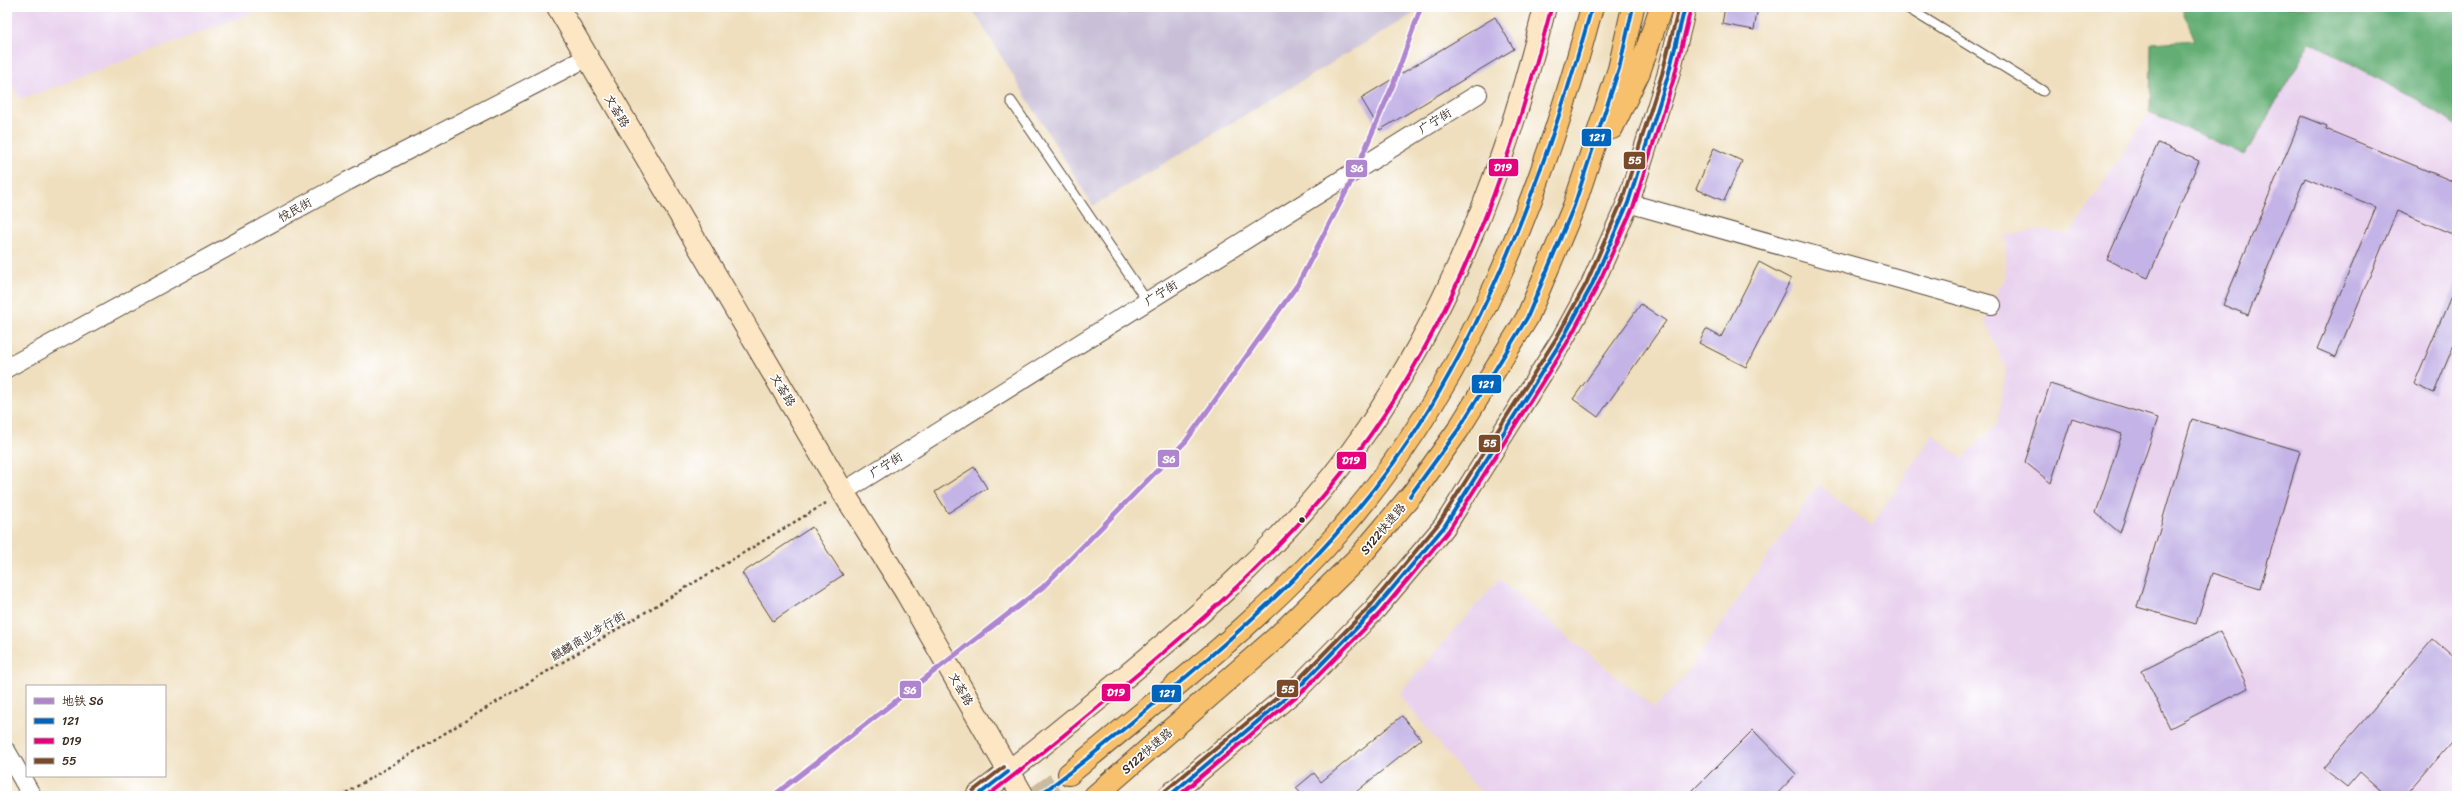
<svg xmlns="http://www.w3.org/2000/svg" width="2464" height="803" viewBox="0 0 2464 803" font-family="Sriracha,'LXGW WenKai TC',sans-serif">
  <rect width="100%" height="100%" fill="#fff"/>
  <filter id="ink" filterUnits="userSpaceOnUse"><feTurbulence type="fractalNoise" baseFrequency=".025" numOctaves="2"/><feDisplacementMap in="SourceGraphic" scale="8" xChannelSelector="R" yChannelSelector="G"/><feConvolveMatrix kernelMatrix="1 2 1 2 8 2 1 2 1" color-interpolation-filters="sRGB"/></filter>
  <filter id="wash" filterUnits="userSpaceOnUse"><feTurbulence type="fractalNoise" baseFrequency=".012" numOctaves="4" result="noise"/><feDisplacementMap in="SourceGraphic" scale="16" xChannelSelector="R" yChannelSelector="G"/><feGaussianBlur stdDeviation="0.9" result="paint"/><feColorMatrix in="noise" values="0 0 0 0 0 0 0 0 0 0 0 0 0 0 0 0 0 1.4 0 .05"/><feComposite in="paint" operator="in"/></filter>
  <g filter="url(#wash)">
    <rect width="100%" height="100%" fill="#efdfbe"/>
    <path fill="#e9d2ee" d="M 7,7 L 268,7 L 20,100 L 7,73 Z
      M 2311,42 L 2420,101 L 2457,127 L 2457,796 L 1486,796 L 1466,777 L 1399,694 L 1499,579 L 1654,708 L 1683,678 L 1818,484 L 1871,527 L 1933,434 L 1962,459 L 1997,424 L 2006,370 L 1985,322 L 2006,273 L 2006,235 L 2042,230 L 2069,235 L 2150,112 L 2245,155 Z"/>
    <path fill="#c9bfd7" d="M 971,7 L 1425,7 L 1093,206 Z"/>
    <path fill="#64ae75" stroke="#506c4a" d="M 2181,7 L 2457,7 L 2457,127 L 2420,101 L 2311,42 L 2245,155 L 2150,112 L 2151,43 L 2195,40 Z"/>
    <g id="blocks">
      <path fill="#c3b3e6" d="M 1725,7 L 1758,7 L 1754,30 L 1722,24 Z
        M 1495,17 L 1514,49 L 1380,130 L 1361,98 Z
        M 2302,116 L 2327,126 L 2326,129 L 2457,183 L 2457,236 L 2397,211 L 2336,357 L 2317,349 L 2376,207 L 2305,178 L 2248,315 L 2223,305 Z
        M 2158,143 L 2199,161 L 2148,278 L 2107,260 Z
        M 1714,148 L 1742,161 L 1724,201 L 1696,189 Z
        M 1759,262 L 1791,279 L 1746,367 L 1699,343 L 1706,329 L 1721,337 Z
        M 2457,282 L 2457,337 L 2434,393 L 2414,384 Z
        M 1641,304 L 1666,321 L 1598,417 L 1573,399 Z
        M 2050,384 L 2158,418 L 2120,533 L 2096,513 L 2122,434 L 2072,418 L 2051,483 L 2025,462 Z
        M 2192,419 L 2300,451 L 2260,588 L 2212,573 L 2196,624 L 2137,607 Z
        M 974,467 L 987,488 L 948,513 L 935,492 Z
        M 812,527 L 843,575 L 773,621 L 742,573 Z
        M 2220,631 L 2248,688 L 2170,728 L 2142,671 Z
        M 2433,639 L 2457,660 L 2457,736 L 2405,796 L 2387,796 L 2360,772 L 2347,787 L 2323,768 Z
        M 1402,716 L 1421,739 L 1351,796 L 1303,796 L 1296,788 L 1314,773 L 1321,782 Z
        M 1753,730 L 1796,774 L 1775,796 L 1687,796 Z"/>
    </g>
  </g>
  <g filter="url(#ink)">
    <use href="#blocks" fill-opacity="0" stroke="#564536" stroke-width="1"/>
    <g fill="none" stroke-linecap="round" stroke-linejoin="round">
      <path stroke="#cbbb9e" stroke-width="22" stroke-dasharray="22 11" stroke-linecap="butt" d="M 1038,796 L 1069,774"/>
      <defs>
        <path id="lane" d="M 1906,7 L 2043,91
          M 1011,101 L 1147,301"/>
        <path id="street" d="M 1628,203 L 1992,305
          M 7,368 L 348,181 L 586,58
          M 843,492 L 1478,94
          M 7,752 L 32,796"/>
        <path id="secondary" d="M 558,7 L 843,492 L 906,592 L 1023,796
          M 977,796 C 1020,764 1061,730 1102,696 C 1199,617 1296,533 1367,430 C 1454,303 1509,156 1545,7
          M 1169,796 L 1301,685 L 1375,609 L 1444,527 L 1562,340 L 1591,287 L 1628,203 L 1668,76 L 1685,7"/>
        <path id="highway" d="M 1612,128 L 1639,72 L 1661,7
          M 1069,774 C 1161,696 1260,623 1339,532 C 1471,380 1541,198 1592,7
          M 1095,796 L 1276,638 L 1361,555 L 1414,492 L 1458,430 L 1527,318 L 1574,206 L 1619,69 L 1633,7"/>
      </defs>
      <use href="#lane" stroke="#564536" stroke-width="11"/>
      <use href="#street" stroke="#564536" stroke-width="20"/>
      <use href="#secondary" stroke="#564536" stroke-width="24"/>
      <use href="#highway" stroke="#564536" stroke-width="24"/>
      <path stroke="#564536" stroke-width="2.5" stroke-dasharray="3 3" stroke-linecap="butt" d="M 341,796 L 826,503"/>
      <use href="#lane" stroke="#fff" stroke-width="9"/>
      <use href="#street" stroke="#fff" stroke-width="18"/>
      <use href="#secondary" stroke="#fce6c4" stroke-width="22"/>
      <use href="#highway" stroke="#f7c06c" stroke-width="22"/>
      <defs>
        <path id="bus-1" d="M 1410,496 L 1458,430 L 1527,318 L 1574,206 L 1619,69 L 1633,7
          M 977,796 L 1008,772
          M 1038,796 C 1079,767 1116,735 1155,703 C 1258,618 1358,527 1428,411 C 1504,285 1552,148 1592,7
          M 1169,796 L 1301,685 L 1375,609 L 1444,527 L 1562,340 L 1591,287 L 1628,203 L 1668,76 L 1685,7"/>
        <path id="bus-2" d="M 987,796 C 1031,763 1073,728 1115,693 C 1209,616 1301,534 1371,434 C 1461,307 1512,158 1551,9
          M 1178,796 L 1305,689 L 1380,613 L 1449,530 L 1567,343 L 1596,289 L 1634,205 L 1674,78 L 1691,8"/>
        <path id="bus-3" d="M 973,791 L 1004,767
          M 1165,791 L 1297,681 L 1371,605 L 1439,523 L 1557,337 L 1586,284 L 1622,201 L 1662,74 L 1679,7"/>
      </defs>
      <use href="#bus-1" stroke="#fff" stroke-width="7"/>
      <use href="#bus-2" stroke="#fff" stroke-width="7"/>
      <use href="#bus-3" stroke="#fff" stroke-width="7"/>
      <use href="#bus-1" stroke="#0065bd" stroke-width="4"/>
      <use href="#bus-2" stroke="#e5007d" stroke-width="4"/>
      <use href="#bus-3" stroke="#7a4b2a" stroke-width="4"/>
      <defs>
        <path id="metro-1" d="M 773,796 L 1043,587 L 1186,441 L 1298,284 L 1349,186 L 1393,85 L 1421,7"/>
      </defs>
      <use href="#metro-1" stroke="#fff" stroke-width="8"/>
      <use href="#metro-1" stroke="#af86ce" stroke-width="5"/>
    </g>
  </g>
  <circle fill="#3b2a1e" stroke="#fff" stroke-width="1.5" cx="1302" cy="520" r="3.5"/>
  <g text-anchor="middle" stroke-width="3.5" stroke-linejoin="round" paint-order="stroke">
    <g font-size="12" fill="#3b2a1e" stroke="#fff">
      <text transform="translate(617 111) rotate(59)" y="4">文荟路</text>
      <text transform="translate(1435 121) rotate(-32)" y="4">广宁街</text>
      <text transform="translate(295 210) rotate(-29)" y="4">悦民街</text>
      <text transform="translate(1161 293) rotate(-32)" y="4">广宁街</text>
      <text transform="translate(783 390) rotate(59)" y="4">文荟路</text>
      <text transform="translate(886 465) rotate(-32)" y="4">广宁街</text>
      <text transform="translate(1383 529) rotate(-50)" y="4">S122快速路</text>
      <text transform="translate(588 636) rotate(-31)" y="4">麒麟商业步行街</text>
      <text transform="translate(961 689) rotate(60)" y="4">文荟路</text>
      <text transform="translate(1147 751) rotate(-41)" y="4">S122快速路</text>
    </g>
  </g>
  <g stroke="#fff" stroke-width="1.5">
    <rect x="1581" y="128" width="31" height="19" rx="4" fill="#0065bd"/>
    <rect x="1623" y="151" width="23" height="19" rx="4" fill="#7a4b2a"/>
    <rect x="1488" y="158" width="31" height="19" rx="4" fill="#e5007d"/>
    <rect x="1345" y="159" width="23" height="19" rx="4" fill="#af86ce"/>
    <rect x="1471" y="374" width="31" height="20" rx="4" fill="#0065bd"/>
    <rect x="1478" y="434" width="23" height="19" rx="4" fill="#7a4b2a"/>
    <rect x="1157" y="449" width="23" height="19" rx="4" fill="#af86ce"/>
    <rect x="1336" y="451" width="31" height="19" rx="4" fill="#e5007d"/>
    <rect x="1276" y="679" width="23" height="19" rx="4" fill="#7a4b2a"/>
    <rect x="899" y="680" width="23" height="19" rx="4" fill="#af86ce"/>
    <rect x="1101" y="683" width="30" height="19" rx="4" fill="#e5007d"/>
    <rect x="1151" y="684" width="31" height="19" rx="4" fill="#0065bd"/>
  </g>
  <g font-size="11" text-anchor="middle" font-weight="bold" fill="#fff">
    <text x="1597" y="141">121</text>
    <text x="1635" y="164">55</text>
    <text x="1503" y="171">D19</text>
    <text x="1357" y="172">S6</text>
    <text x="1486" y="388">121</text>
    <text x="1490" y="447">55</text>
    <text x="1169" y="463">S6</text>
    <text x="1351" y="464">D19</text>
    <text x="1288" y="693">55</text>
    <text x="910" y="694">S6</text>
    <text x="1116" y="696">D19</text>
    <text x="1167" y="697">121</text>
  </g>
  <rect width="2464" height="803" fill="none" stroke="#fff" stroke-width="24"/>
  <rect x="26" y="685" width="140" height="92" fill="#ffffff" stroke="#b1aaa5"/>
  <rect x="34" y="698" width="20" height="6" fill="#af86ce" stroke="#b1aaa5"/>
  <text x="62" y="705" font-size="12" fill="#3b2a1e">地铁 S6</text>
  <rect x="34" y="718" width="20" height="6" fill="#0065bd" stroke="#b1aaa5"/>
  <text x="62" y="725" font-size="12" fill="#3b2a1e">121</text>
  <rect x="34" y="738" width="20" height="6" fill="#e5007d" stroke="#b1aaa5"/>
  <text x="62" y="745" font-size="12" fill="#3b2a1e">D19</text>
  <rect x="34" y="758" width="20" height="6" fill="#7a4b2a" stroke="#b1aaa5"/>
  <text x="62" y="765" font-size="12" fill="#3b2a1e">55</text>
</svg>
